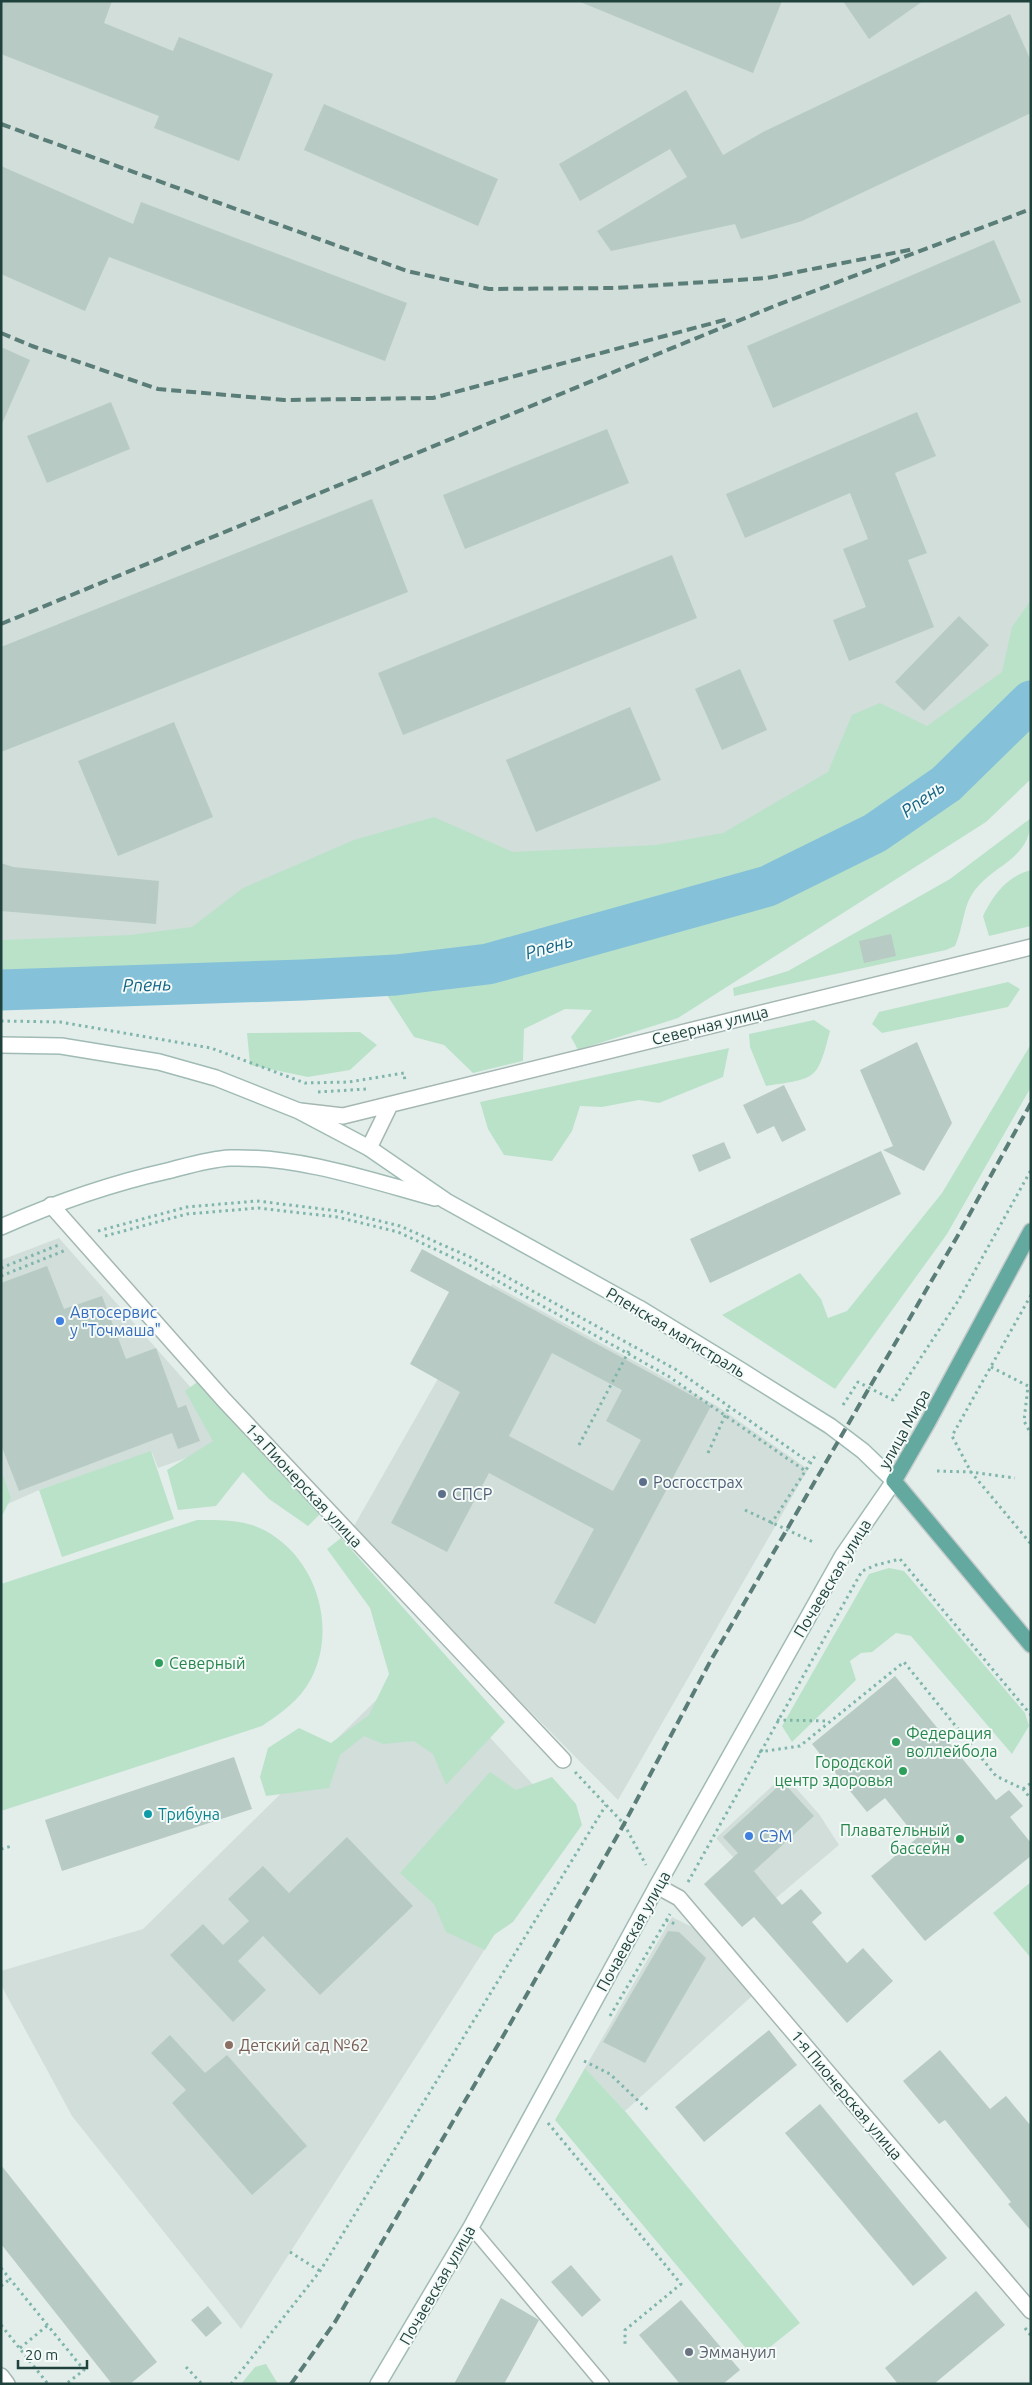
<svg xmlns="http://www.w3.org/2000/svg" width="1032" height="2385" viewBox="0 0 1032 2385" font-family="Ubuntu,sans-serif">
  <rect width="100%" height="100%" fill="#e3eeeb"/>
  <path fill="#d1deda" d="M 1,1 L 1031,1 L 1031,678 L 751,877 L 1,959 Z
    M 59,1238 L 237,1440 L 158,1468 L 152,1452 L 39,1490 L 1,1507 L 1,1260 Z
    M 492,1284 L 717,1406 L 808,1469 L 618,1800 L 519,1700 L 354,1526 Z
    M 418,1659 L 572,1827 L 494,1935 L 241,2329 L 72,2116 L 1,1985 L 1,1971 L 143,1929 Z
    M 784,1775 L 819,1814 L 839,1845 L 776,1898 L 754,1871 L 749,1875 L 716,1838 Z
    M 672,1917 L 694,1928 L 752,1996 L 625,2111 L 585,2068 Z"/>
  <path fill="#bae2c9" d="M 1031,600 L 1031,779 L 986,822 L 678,1018 L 578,1050 L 571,1037 L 592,1010 L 565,1009 L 524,1029 L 523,1061 L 473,1073 L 444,1045 L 414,1037 L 367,964 L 271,975 L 155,973 L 1,980 L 1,940 L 130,935 L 192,927 L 243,888 L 354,840 L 434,817 L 513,852 L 656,845 L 723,833 L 828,772 L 852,715 L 880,703 L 927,726 L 1002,672 L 1012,627 Z
    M 1031,818 C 1031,863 988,864 970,898 C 964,908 962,931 955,946 L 946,950 L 734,996 L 733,988 L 788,971 L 950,879 Z
    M 1031,870 L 1031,926 L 989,936 L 983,916 C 993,895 1007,876 1031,870 Z
    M 1008,982 L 1020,989 L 1008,1007 L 882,1033 L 872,1024 L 879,1012 Z
    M 814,1020 L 830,1031 C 817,1081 817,1078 766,1086 L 750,1047 L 749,1034 Z
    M 360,1032 L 377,1045 L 350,1070 L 308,1077 L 250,1065 L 247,1033 Z
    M 1031,1044 L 1031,1087 L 947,1234 L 835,1389 L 722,1315 L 800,1273 L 821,1299 L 828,1318 L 847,1311 L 942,1193 Z
    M 729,1048 L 723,1077 L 659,1103 L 639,1100 L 602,1107 L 580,1106 L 572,1131 L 552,1161 L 504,1155 L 488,1129 L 480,1102 Z
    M 200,1380 L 320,1514 L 308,1526 L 269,1499 L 243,1472 L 216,1506 L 178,1510 L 167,1470 L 213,1441 L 185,1391 Z
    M 151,1451 L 174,1519 L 62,1557 L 39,1490 Z
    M 1,1470 L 11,1498 L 1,1518 Z
    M 197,1520 C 220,1520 243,1519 264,1530 C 316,1557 338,1627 311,1679 C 300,1700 281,1713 262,1726 L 1,1811 L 1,1584 Z
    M 341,1538 L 505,1722 L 446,1785 L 433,1754 L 414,1741 L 383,1744 L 364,1736 L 340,1755 L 329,1788 L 266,1796 L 260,1777 L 268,1748 L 299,1728 L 331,1743 L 369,1715 L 389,1674 L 370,1608 L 327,1549 Z
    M 889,1568 L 904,1571 L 1025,1713 L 1029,1726 L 1012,1754 L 911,1636 L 896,1633 L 872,1652 L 861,1653 L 850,1661 L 856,1680 L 792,1742 L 782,1726 L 869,1574 Z
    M 490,1772 L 516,1790 L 552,1777 L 576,1804 L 582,1825 L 513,1922 L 494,1935 L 485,1950 L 446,1932 L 434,1904 L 400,1873 Z
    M 1031,1882 L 1031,1958 L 993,1913 Z
    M 585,2068 L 625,2111 L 800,2323 L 755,2359 L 555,2120 Z
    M 266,2364 L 278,2384 L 241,2384 L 255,2367 Z"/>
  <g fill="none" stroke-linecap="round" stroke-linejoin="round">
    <path stroke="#85c2d9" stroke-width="41" d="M 1,990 L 303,980 L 396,975 L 488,964 L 768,886 L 875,833 L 946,784 L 1031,701"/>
  </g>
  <path fill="#b8cac4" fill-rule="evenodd" d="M 1,1 L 112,1 L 104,23 L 173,51 L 179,37 L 273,74 L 239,161 L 154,128 L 159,116 L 1,54 Z
    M 578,1 L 782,1 L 753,73 Z
    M 843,1 L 923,1 L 869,39 Z
    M 1010,14 L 1031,61 L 1031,113 L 802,221 L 741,239 L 735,224 L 611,251 L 597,231 L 687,177 L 670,149 L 580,201 L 559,164 L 686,90 L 723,155 L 763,132 Z
    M 324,104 L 498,179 L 478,226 L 304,150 Z
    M 1,166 L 133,224 L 141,202 L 407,303 L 385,361 L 109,257 L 85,311 L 1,274 Z
    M 994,240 L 1021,302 L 773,408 L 747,346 Z
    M 1,347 L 30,360 L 1,426 Z
    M 111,402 L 130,449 L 47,483 L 27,436 Z
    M 917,412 L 936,456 L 895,473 L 927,553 L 908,560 L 934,627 L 849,661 L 833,620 L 866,607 L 843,549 L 868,539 L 850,493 L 745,538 L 726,494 Z
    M 607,429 L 629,483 L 465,549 L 443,495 Z
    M 372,499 L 408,592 L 1,752 L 1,647 Z
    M 672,555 L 697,618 L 403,735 L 378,673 Z
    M 959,616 L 989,645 L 924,711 L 895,682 Z
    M 740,669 L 767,730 L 722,750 L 695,689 Z
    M 630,707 L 661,780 L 536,832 L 506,760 Z
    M 174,722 L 213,817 L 118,856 L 78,761 Z
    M 1,863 L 13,867 L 159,881 L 156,924 L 1,911 Z
    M 891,934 L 896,956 L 864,963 L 859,941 Z
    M 917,1042 L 952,1123 L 924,1171 L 883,1150 L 893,1146 L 860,1070 Z
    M 784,1085 L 806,1130 L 782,1142 L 774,1126 L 757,1134 L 743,1105 Z
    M 724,1142 L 731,1158 L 699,1172 L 692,1155 Z
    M 881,1151 L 901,1194 L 710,1283 L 690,1239 Z
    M 422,1249 L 711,1406 L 595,1624 L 554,1603 L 594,1529 L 489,1473 L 447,1552 L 391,1523 L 460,1392 L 410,1364 L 449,1292 L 410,1271 ZM 552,1353 L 622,1390 L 606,1421 L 641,1440 L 613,1491 L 509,1436 Z
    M 47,1266 L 64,1309 L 102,1296 L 126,1359 L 156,1348 L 178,1408 L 186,1405 L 200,1441 L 178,1449 L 172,1433 L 19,1491 L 1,1445 L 1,1283 Z
    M 895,1676 L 996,1800 L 1009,1790 L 1023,1806 L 1010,1817 L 1031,1843 L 1031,1856 L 925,1941 L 871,1876 L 917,1838 L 885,1798 L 867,1812 L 812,1744 Z
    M 234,1757 L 252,1809 L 62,1871 L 45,1820 Z
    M 783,1782 L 814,1816 L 754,1871 L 782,1905 L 801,1889 L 822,1913 L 812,1922 L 847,1963 L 863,1948 L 893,1981 L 847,2023 L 754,1917 L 742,1927 L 704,1884 L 738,1853 L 723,1837 Z
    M 347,1837 L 413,1906 L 320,1995 L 263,1936 L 238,1961 L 266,1990 L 233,2022 L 170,1955 L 203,1924 L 223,1945 L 249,1921 L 228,1899 L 263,1866 L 289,1893 Z
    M 668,1931 L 679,1932 L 706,1958 L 645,2063 L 603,2042 Z
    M 769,2030 L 797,2065 L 704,2142 L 675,2107 Z
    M 170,2035 L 205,2073 L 227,2055 L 307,2146 L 252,2195 L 172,2103 L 186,2090 L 151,2053 Z
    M 940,2050 L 990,2109 L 1006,2096 L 1031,2126 L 1031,2231 L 1008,2204 L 1011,2202 L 945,2120 L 939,2124 L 903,2081 Z
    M 820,2104 L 947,2258 L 913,2286 L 785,2133 Z
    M 1,2165 L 157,2362 L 130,2384 L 112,2384 L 1,2244 Z
    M 571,2265 L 601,2300 L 582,2317 L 551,2282 Z
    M 976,2291 L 1005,2325 L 934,2384 L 898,2384 L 885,2368 Z
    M 501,2298 L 539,2320 L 504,2384 L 454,2384 Z
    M 681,2300 L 740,2370 L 723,2384 L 680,2384 L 639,2335 Z
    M 208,2306 L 222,2323 L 206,2337 L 191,2320 Z"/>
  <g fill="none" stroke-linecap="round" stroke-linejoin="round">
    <defs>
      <path id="service" d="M 471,2227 L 603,2384"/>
      <path id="minor" d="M 300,1111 L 343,1116 L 1031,947
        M 369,1148 L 390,1105
        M 51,1205 L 224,1400 L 563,1760
        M 657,1886 L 679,1898 L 1031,2311
        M 1,2376 L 7,2384"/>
      <path id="secondary" d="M 1,1045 L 61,1046 L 159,1062 L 216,1078 L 299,1111 L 369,1148 L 446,1201 L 639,1308 L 742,1371 L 830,1426 L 863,1451 L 894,1481 L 843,1555 L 657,1886 L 471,2227 L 378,2384
        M 1,1227 C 55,1203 109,1184 167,1171 C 187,1166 209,1159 230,1158 C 300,1156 369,1180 435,1198"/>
      <path id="primary" d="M 1031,1231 L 928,1422 L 894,1481 L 1031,1645"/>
    </defs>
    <use href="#service" stroke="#a5b7b3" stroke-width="15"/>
    <use href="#minor" stroke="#a5b7b3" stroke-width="18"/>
    <use href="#secondary" stroke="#a0bbb5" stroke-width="18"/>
    <use href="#primary" stroke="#c1cac9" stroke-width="18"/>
    <path stroke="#80b5ab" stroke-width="3" stroke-dasharray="2.5 4" stroke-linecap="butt" d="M 1,1021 L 60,1022 L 211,1048 L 305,1083 L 349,1082 L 404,1073 L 405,1082
      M 318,1092 L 367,1089
      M 98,1231 L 187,1207 L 257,1201 L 339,1211 L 400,1226 L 472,1258 L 675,1369 L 809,1462
      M 105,1236 L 187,1214 L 258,1208 L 337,1217 L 398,1232 L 471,1266 L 668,1376 L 804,1470
      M 1,1268 L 61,1244
      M 1,1276 L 66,1250
      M 1031,1295 L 952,1436 L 971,1472 L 1031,1544
      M 991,1367 L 1028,1386 L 1024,1421 L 1031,1434
      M 843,1405 L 858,1382 L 893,1400 L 958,1301 L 1031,1170
      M 579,1445 L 631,1347
      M 708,1453 L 729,1407
      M 937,1471 L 971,1472 L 1015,1478
      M 745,1510 L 813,1542
      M 771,1524 L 817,1453
      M 777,1720 L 829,1721
      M 759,1752 L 800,1746 L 904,1662 L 996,1776 L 1023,1789 L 1031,1799
      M 575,1772 L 624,1824 L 646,1865
      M 1023,1789 L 1031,1783
      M 1,1849 L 12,1846
      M 688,1882 L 862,1571 L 876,1565 L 900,1559 L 1031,1715
      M 666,1920 L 677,1925
      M 610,2016 L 670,1914
      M 584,2061 L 610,2074 L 650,2112
      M 548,2123 L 681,2284 L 625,2330 L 625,2346
      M 290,2252 L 320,2271
      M 1,2268 L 84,2370 L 66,2384
      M 1,2286 L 10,2279
      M 1,2325 L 48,2384
      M 1025,2328 L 1031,2336
      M 20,2348 L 48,2325
      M 186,2367 L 202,2384
      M 231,2384 L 320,2271 L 606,1805"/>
    <use href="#service" stroke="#fff" stroke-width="12"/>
    <use href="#minor" stroke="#fff" stroke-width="15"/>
    <use href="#secondary" stroke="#fff" stroke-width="15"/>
    <use href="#primary" stroke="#63a99f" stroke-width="15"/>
    <path stroke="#5b7d78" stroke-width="4" stroke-dasharray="10 5" stroke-linecap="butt" d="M 1,124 L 407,271 L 489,289 L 615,288 L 767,278 L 914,249
      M 1,333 L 32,346 L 158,389 L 284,400 L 433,398 L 728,319
      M 1,624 L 772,307 L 1031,209
      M 291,2384 L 335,2322 L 502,2038 L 624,1824 L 711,1660 L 957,1237 L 1031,1103"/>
  </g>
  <g fill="#3f7fe0" stroke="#f4faf8" stroke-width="2">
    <circle cx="60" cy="1321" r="5"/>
    <circle cx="749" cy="1836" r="5"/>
  </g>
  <g fill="#5c6f8a" stroke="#f4faf8" stroke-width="2">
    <circle cx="643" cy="1482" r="5"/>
    <circle cx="442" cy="1494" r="5"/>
  </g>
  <g fill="#2e9e5b" stroke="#f4faf8" stroke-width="2">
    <circle cx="159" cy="1663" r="5"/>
    <circle cx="896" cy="1742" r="5"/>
    <circle cx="903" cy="1771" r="5"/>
    <circle cx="960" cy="1839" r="5"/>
  </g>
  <circle fill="#0f9aa8" stroke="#f4faf8" stroke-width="2" cx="148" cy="1814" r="5"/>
  <circle fill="#8d6e63" stroke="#f4faf8" stroke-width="2" cx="229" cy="2045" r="5"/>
  <circle fill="#6b7280" stroke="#f4faf8" stroke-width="2" cx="689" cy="2352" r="5"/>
  <g text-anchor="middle" stroke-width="4" stroke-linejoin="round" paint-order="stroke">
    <g font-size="16" fill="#20423d" stroke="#f4faf8">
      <text transform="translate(710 1025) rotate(-14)" y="6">Северная улица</text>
      <text transform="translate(676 1332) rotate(31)" y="6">Рпенская магистраль</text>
      <text transform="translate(904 1429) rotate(-61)" y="6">улица Мира</text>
      <text transform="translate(304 1485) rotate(47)" y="6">1-я Пионерская улица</text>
      <text transform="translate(832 1578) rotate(-59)" y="6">Почаевская улица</text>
      <text transform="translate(633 1931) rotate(-61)" y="6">Почаевская улица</text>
      <text transform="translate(847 2095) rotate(50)" y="6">1-я Пионерская улица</text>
      <text transform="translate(437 2285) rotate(-60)" y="6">Почаевская улица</text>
    </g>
    <g font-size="16" fill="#366cbe" stroke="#f4faf8" text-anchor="start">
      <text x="70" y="1318">Автосервис<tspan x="70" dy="18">у "Точмаша"</tspan></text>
      <text x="759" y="1842">СЭМ</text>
    </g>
    <g font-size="16" fill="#4e5e75" stroke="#f4faf8" text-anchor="start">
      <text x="653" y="1488">Росгосстрах</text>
      <text x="452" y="1500">СПСР</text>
    </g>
    <g font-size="16" fill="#27864d" stroke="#f4faf8" text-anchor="start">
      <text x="169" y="1669">Северный</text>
      <text x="906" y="1739">Федерация<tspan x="906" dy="18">воллейбола</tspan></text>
      <text x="893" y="1768" text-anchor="end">Городской<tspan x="893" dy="18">центр здоровья</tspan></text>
      <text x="950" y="1836" text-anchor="end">Плавательный<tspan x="950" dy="18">бассейн</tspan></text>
    </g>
    <g font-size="16" fill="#0d838f" stroke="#f4faf8" text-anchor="start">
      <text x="158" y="1820">Трибуна</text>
    </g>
    <g font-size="16" fill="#785e54" stroke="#f4faf8" text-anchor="start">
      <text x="239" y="2051">Детский сад №62</text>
    </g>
    <g font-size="16" fill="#5b616d" stroke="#f4faf8" text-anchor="start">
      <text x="699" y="2358">Эммануил</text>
    </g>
    <g font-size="18" font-style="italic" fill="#136485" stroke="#f4faf8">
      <text transform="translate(923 799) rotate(-36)" y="6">Рпень</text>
      <text transform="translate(549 947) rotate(-16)" y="6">Рпень</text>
      <text transform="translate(147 985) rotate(-2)" y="6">Рпень</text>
    </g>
  </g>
  <rect width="1032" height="2385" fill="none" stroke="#20423d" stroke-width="5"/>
  <path d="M18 2360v8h69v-8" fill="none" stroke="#20423d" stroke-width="2.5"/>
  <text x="25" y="2360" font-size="15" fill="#20423d" stroke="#f4faf8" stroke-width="4" paint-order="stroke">20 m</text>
</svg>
